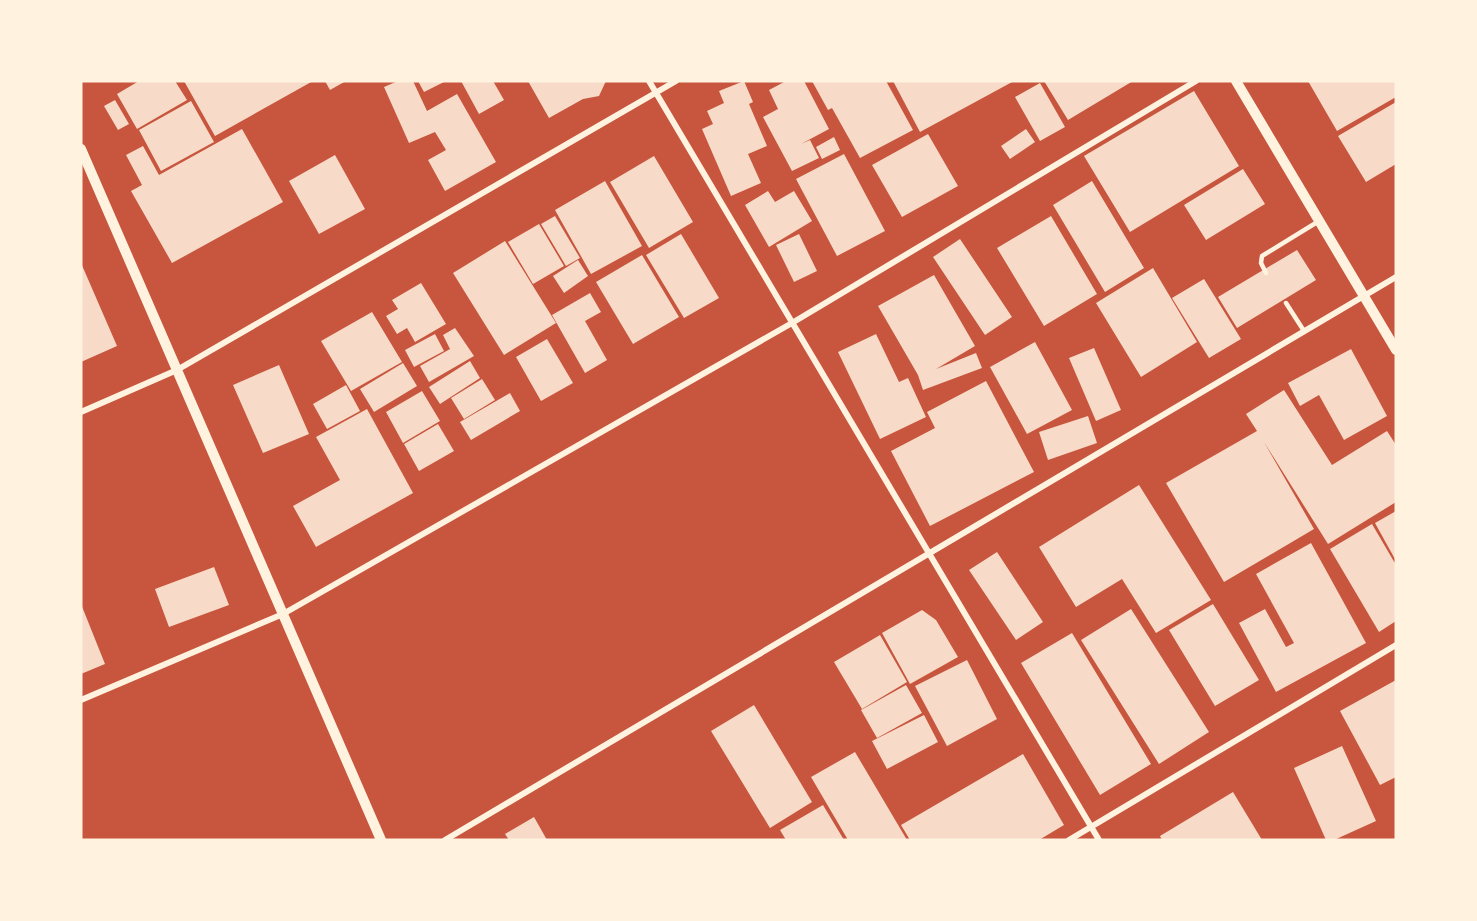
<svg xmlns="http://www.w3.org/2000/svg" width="1477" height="921" viewBox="0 0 1477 921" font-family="Georgia,serif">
  <rect width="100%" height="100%" fill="#c8553d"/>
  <path fill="#f7dbc8" d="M 139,81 L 175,81 L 187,100 L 137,129 L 117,94 Z
    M 184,81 L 313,81 L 215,136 Z
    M 325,81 L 346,81 L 330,90 Z
    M 398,81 L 413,81 L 427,111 L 457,94 L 496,162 L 445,191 L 428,160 L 446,150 L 435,132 L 409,143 L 384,87 Z
    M 418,81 L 446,81 L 424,92 Z
    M 461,81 L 493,81 L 504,100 L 479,114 Z
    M 528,81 L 606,81 L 599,96 L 583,99 L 549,118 Z
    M 744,81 L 753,102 L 749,104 L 767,146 L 748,154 L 761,183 L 731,196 L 702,129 L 713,124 L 707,111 L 724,103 L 719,91 Z
    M 786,81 L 804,81 L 829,129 L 801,144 L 810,140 L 819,158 L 792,171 L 763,117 L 778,109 L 769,90 Z
    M 812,81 L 886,81 L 913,130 L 860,158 L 832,108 L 828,110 Z
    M 893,81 L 1014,81 L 920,132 Z
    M 1044,81 L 1133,81 L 1068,120 Z
    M 1308,81 L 1396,81 L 1396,97 L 1337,131 Z
    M 1040,83 L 1065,127 L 1040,141 L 1015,97 Z
    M 1194,91 L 1239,166 L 1130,232 L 1084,156 Z
    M 115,100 L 129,124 L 118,130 L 104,106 Z
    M 191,101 L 214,142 L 161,171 L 139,130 Z
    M 1396,102 L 1396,164 L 1366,182 L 1338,136 Z
    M 242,129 L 283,202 L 172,263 L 131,191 L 142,185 L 126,155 L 143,146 L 159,175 Z
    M 1026,129 L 1035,142 L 1010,159 L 1001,146 Z
    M 928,134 L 958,186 L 902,217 L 872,165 Z
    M 834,137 L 840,150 L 822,159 L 816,147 Z
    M 844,154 L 885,231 L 837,256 L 796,179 Z
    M 335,155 L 365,209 L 319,234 L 289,181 Z
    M 654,156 L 693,222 L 649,248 L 610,182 Z
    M 1243,169 L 1265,204 L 1206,240 L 1184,205 Z
    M 605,181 L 642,246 L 591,274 L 555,210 Z
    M 1092,181 L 1144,268 L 1105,292 L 1053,205 Z
    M 768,191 L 775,202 L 794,191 L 812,221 L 769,247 L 745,205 Z
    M 555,216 L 580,258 L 566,266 L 541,224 Z
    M 1051,216 L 1097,294 L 1044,326 L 997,248 Z
    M 539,224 L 564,266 L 533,284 L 508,242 Z
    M 681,234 L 719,298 L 684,318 L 646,255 Z
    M 799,234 L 817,271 L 794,282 L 776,245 Z
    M 960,239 L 1012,317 L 985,335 L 933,257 Z
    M 505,241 L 556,323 L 504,355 L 453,273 Z
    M 1297,250 L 1316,280 L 1237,328 L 1218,297 Z
    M 642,255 L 679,317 L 633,344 L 596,282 Z
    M 578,260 L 588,276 L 564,293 L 553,276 Z
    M 81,263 L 117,346 L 81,362 Z
    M 1153,268 L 1197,342 L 1141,377 L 1096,303 Z
    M 934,275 L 975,346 L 936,369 L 976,353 L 982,368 L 923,390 L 918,375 L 878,306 Z
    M 1204,279 L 1241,339 L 1209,358 L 1172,298 Z
    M 421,283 L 446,324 L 415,342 L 407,328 L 397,334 L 386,316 L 398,309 L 392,300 Z
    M 590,293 L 601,312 L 585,321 L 607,360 L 585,373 L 552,315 Z
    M 372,312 L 402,362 L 351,391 L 321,341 Z
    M 455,328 L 474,356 L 429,382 L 420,366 L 450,349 L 443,335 Z
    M 435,334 L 444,351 L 414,367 L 405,350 Z
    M 876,334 L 899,382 L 908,378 L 926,417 L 880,439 L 838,352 Z
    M 547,339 L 573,383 L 541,401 L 516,357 Z
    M 1035,342 L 1072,410 L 1027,434 L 990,367 Z
    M 1094,348 L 1121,410 L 1096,421 L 1069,358 Z
    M 1351,349 L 1387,416 L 1344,440 L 1319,395 L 1300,406 L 1288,383 Z
    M 470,361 L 480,378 L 440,404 L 429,387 Z
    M 403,363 L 417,386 L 374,412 L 360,389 Z
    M 279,365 L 309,434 L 263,453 L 233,385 Z
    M 482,379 L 495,400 L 464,419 L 451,398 Z
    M 986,381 L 1034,472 L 930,526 L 891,451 L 935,428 L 927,412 Z
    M 346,385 L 360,411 L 327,429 L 313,404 Z
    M 1284,390 L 1332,465 L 1387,431 L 1396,445 L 1396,502 L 1328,544 L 1264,442 L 1314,529 L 1224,582 L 1166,483 L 1257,431 L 1246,414 Z
    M 422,391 L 440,421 L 403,443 L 386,412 Z
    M 510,393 L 520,411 L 471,440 L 460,422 Z
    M 367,409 L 413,493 L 316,547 L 293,506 L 340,480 L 316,437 Z
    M 1088,416 L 1097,443 L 1048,460 L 1039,432 Z
    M 438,424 L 454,451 L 419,471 L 404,444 Z
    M 1139,485 L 1211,600 L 1156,633 L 1122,579 L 1076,607 L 1039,547 Z
    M 1396,511 L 1396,561 L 1375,523 Z
    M 1372,524 L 1396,565 L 1396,621 L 1379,632 L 1330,549 Z
    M 1311,543 L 1366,643 L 1276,692 L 1239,623 L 1265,609 L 1286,647 L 1294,643 L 1256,574 Z
    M 997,552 L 1043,622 L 1016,640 L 969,570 Z
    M 214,567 L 229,605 L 169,627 L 155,589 Z
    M 81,604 L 105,664 L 81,674 Z
    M 1213,604 L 1259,680 L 1215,706 L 1169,630 Z
    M 1131,609 L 1209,732 L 1159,764 L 1081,640 Z
    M 922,610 L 936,620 L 958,657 L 910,684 L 882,633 Z
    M 1072,633 L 1151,764 L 1100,795 L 1021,663 Z
    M 880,635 L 907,682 L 862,709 L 834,662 Z
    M 967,660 L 997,719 L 947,746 L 915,686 Z
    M 1396,680 L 1396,777 L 1380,785 L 1340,711 Z
    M 906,685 L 922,713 L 877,738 L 861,710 Z
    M 754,705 L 812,802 L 770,828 L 711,731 Z
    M 924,715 L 938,742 L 887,769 L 872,741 Z
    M 1342,746 L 1376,821 L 1334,840 L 1326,840 L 1294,768 Z
    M 855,752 L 907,840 L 848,840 L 811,777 Z
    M 1023,754 L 1064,825 L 1039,840 L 910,840 L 901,825 Z
    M 1233,792 L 1262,840 L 1162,840 L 1160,836 Z
    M 823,805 L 844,840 L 786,840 L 780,830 Z
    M 534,817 L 547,840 L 509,840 L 505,834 Z"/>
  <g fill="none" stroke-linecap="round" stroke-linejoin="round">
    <path stroke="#fff3e0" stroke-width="4.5" d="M 1266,273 L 1261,263 L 1262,256 L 1319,221
      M 1286,303 L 1304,331"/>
    <path stroke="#fff3e0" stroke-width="6" d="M 649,81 L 1099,840
      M 81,412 L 177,370 L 676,81
      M 81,700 L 283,614 L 792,323 L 1196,81
      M 445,840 L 1396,277
      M 1069,840 L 1396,645"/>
    <path stroke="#fff3e0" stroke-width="10" d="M 1236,81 L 1396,350
      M 81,149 L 381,840"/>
  </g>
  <rect width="1477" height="921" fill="none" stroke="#fff3e0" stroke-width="165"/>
</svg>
